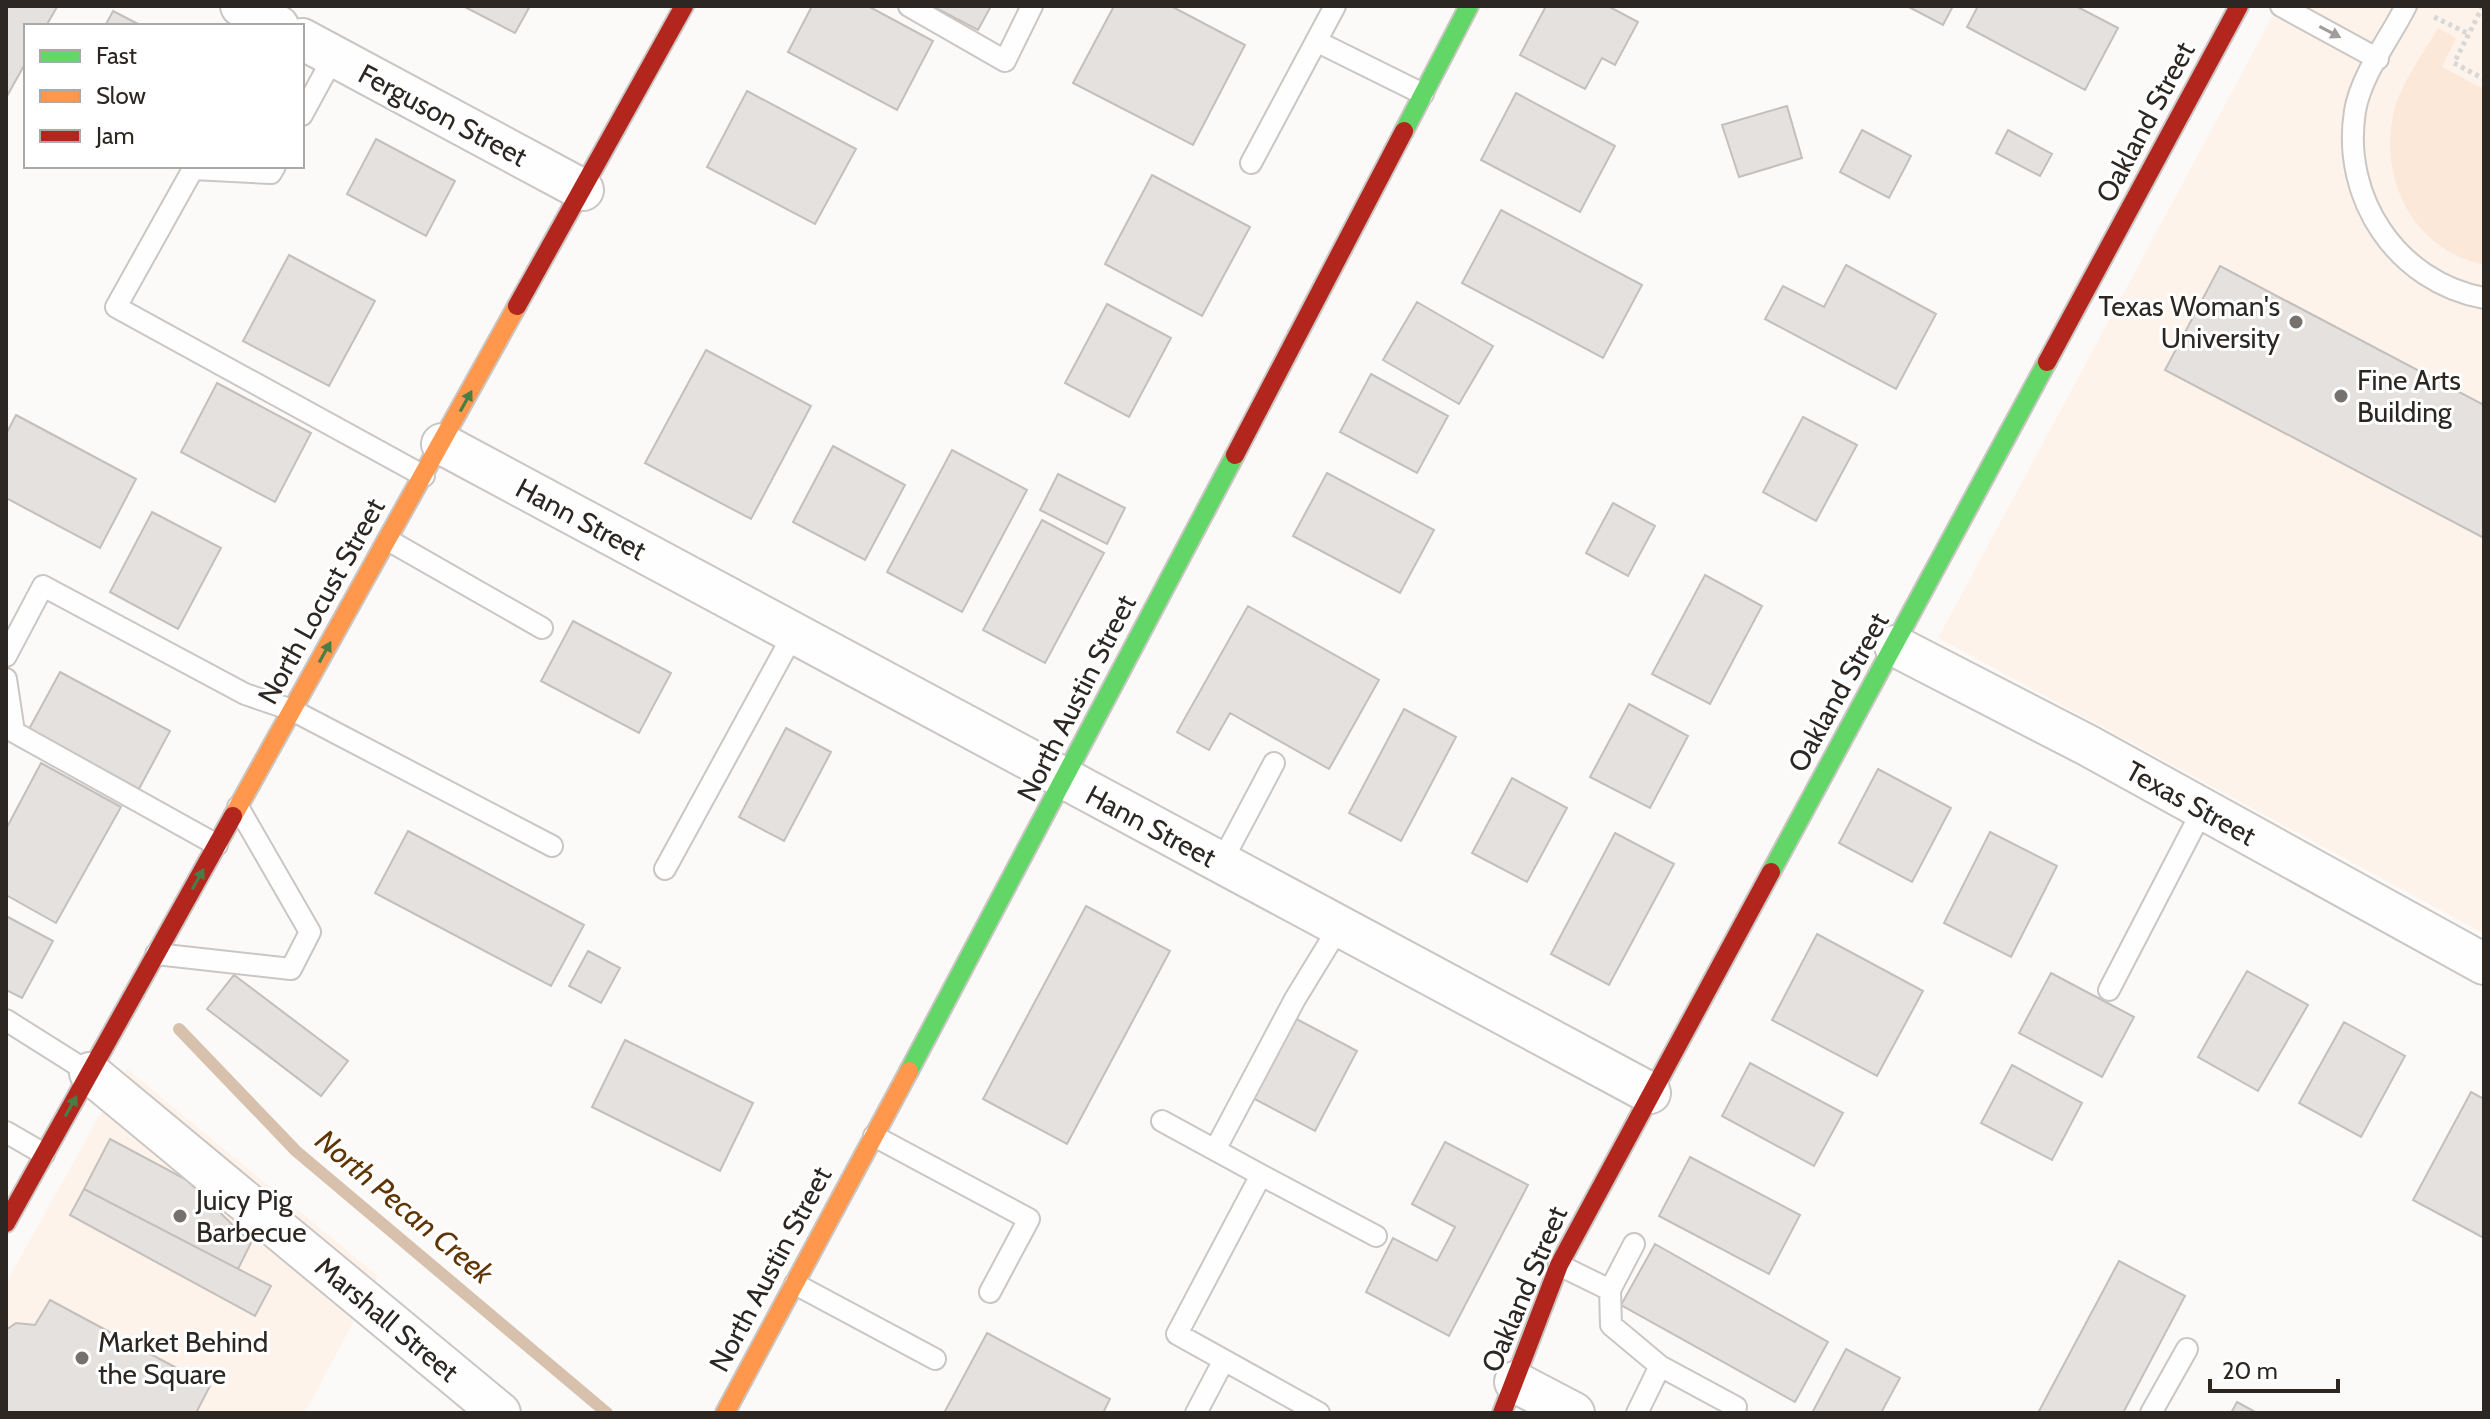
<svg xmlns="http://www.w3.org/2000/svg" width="2490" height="1419" viewBox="0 0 2490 1419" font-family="Cabin,sans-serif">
  <rect width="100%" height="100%" fill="#fcfaf8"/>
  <path fill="#fef3ea" d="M 2278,6 L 2484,6 L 2484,934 L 1938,638 Z
    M 126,1068 L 378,1276 L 305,1413 L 6,1413 L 6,1283 Z"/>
  <path fill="#fbe8d8" d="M 2438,28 L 2456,38 L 2442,67 L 2484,89 L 2484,265 C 2413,249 2378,180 2394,111 C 2401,83 2424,53 2438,28 Z"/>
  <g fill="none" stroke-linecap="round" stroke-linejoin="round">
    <path stroke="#d8c1ac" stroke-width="12" d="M 179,1029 L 296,1151 L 607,1413"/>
  </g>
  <path fill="#e5e1de" stroke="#c3bfbc" stroke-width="2" d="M 6,6 L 57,7 L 46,26 L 26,26 L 26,62 L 6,98 Z
    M 463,6 L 530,6 L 515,33 Z
    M 812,6 L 868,6 L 933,41 L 897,110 L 788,52 Z
    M 932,6 L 991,6 L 978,30 Z
    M 1114,6 L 1171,6 L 1245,45 L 1193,145 L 1073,83 Z
    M 1546,6 L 1608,6 L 1638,22 L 1615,65 L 1602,58 L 1585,89 L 1520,55 Z
    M 1907,6 L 1953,6 L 1943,25 Z
    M 1978,6 L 2076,6 L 2118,28 L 2085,90 L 1967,27 Z
    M 113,11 L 142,26 L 105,26 Z
    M 747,91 L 856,149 L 815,224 L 707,167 Z
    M 1516,93 L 1615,146 L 1580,212 L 1481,160 Z
    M 1787,106 L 1802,158 L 1739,177 L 1722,125 Z
    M 1862,130 L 1911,156 L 1889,198 L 1840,172 Z
    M 2008,130 L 2052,154 L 2040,176 L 1996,153 Z
    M 376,139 L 455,181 L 426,236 L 347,194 Z
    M 1152,175 L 1250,227 L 1202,316 L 1105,264 Z
    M 1501,210 L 1642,285 L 1603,358 L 1462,283 Z
    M 289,255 L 375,301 L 329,386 L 243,341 Z
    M 1846,265 L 1936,314 L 1896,389 L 1765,319 L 1783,286 L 1824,307 Z
    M 2220,266 L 2484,405 L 2484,538 L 2165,370 Z
    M 1417,302 L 1493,346 L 1459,404 L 1383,360 Z
    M 1107,304 L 1171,338 L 1129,417 L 1065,383 Z
    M 706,350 L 811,406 L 751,519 L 645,463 Z
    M 1371,374 L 1448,416 L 1417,473 L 1340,432 Z
    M 217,383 L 311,433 L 275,502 L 181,452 Z
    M 16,415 L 136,479 L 100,548 L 6,498 L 6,434 Z
    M 1803,417 L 1857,445 L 1816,521 L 1763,492 Z
    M 833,446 L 905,485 L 865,560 L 793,522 Z
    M 952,450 L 1027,490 L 962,612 L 887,572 Z
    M 1327,473 L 1434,530 L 1400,593 L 1293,536 Z
    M 1058,474 L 1125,508 L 1107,544 L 1040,510 Z
    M 1613,503 L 1655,526 L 1628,576 L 1586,553 Z
    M 152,512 L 221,548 L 178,629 L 110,592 Z
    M 1042,520 L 1104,553 L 1045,663 L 983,630 Z
    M 1705,575 L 1762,606 L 1710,704 L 1652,674 Z
    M 1248,606 L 1379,680 L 1329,769 L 1230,713 L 1209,750 L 1177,732 Z
    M 573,621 L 671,673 L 639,733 L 541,681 Z
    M 60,672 L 170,731 L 139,789 L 29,729 Z
    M 1629,704 L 1688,736 L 1650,808 L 1590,777 Z
    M 1404,709 L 1456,737 L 1401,841 L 1349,813 Z
    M 786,728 L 831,752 L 784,841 L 739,817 Z
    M 41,763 L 121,807 L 56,923 L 6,895 L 6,829 Z
    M 1878,769 L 1951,808 L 1912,882 L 1839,843 Z
    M 1512,778 L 1567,808 L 1527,882 L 1472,853 Z
    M 408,831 L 584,925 L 551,986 L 375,893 Z
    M 1990,832 L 2057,866 L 2011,957 L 1944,923 Z
    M 1615,833 L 1674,864 L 1609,985 L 1551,954 Z
    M 1086,906 L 1170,951 L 1067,1144 L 983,1099 Z
    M 6,916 L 53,941 L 22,998 L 6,990 Z
    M 1817,934 L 1923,991 L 1877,1076 L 1772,1020 Z
    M 588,951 L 620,968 L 601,1003 L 569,986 Z
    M 2247,971 L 2308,1005 L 2258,1091 L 2198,1057 Z
    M 2051,973 L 2134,1017 L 2102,1077 L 2019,1033 Z
    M 234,975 L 348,1061 L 321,1096 L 207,1009 Z
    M 1291,1016 L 1357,1051 L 1315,1131 L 1249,1096 Z
    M 2344,1022 L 2405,1056 L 2361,1137 L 2299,1103 Z
    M 625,1040 L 753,1103 L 720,1171 L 592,1107 Z
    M 1750,1063 L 1843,1113 L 1814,1166 L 1722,1116 Z
    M 2012,1065 L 2082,1103 L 2052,1160 L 1981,1123 Z
    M 2471,1092 L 2484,1099 L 2484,1238 L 2413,1200 Z
    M 110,1139 L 187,1180 L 251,1243 L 238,1269 L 84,1189 Z
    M 1445,1142 L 1528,1185 L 1449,1336 L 1366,1292 L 1393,1238 L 1437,1261 L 1455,1227 L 1412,1204 Z
    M 1690,1157 L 1800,1215 L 1769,1274 L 1659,1216 Z
    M 84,1189 L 271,1286 L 255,1316 L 70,1215 Z
    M 1655,1244 L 1828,1342 L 1795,1402 L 1621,1305 Z
    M 2119,1261 L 2185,1296 L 2123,1413 L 2038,1413 Z
    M 50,1300 L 210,1386 L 196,1413 L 6,1413 L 6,1330 L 16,1323 L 35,1325 Z
    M 987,1333 L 1110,1399 L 1103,1413 L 944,1413 Z
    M 1846,1349 L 1900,1378 L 1881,1413 L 1812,1413 Z
    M 2237,1402 L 2257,1413 L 2231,1413 Z"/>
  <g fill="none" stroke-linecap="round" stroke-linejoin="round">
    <defs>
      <path id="lane" d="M 909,6 L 1005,61 L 1032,6
        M 2281,6 L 2378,59
        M 2406,6 C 2390,38 2361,75 2355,111 C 2341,198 2397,282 2484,298
        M 1316,41 L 1423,94
        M 302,115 L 334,56
        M 1251,163 L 1335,6
        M 275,166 L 271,173 L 193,169 L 116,307 L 424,476
        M 388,540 L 542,628
        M 6,656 L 43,586 L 245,694 L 292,710 L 552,846
        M 6,679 L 14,732 L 217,845
        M 1221,863 L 1274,763
        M 665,869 L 794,633
        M 156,954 L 291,969 L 310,932 L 238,807
        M 2109,990 L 2203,809
        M 6,1020 L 90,1073
        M 1162,1121 L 1261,1175 L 1177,1334 L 1319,1413
        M 6,1132 L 44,1154
        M 874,1136 L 1029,1219 L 990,1292
        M 1215,1150 L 1295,999 L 1339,927
        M 1261,1175 L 1376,1236
        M 1559,1265 L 1610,1290 L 1611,1325 L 1660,1366
        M 795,1284 L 935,1359
        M 1610,1290 L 1634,1244
        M 1196,1413 L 1224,1360
        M 1637,1413 L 1660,1366 L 1736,1407 L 1733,1413
        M 2151,1413 L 2187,1349"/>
      <path id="street" d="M 241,6 L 278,26
        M 302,39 L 583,190
        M 442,444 L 1650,1093
        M 1895,646 L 2087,745 L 2484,964
        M 90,1073 L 500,1413
        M 1515,1382 L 1574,1413"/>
      <path id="fast" d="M 1404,131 L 1469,6
        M 1771,872 L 2047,362
        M 909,1071 L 1235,455"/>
      <path id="slow" d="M 233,816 L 517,306
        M 725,1413 L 909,1071"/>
      <path id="jam" d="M 517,306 L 684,6
        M 2047,362 L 2239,6
        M 1235,455 L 1404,131
        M 6,1223 L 233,816
        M 1502,1413 L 1559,1265 L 1771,872"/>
    </defs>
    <use href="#lane" stroke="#cac6c3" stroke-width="24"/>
    <use href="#street" stroke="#cac6c3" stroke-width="44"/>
    <use href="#fast" stroke="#cac6c3" stroke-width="22"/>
    <use href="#slow" stroke="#cac6c3" stroke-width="22"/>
    <use href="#jam" stroke="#cac6c3" stroke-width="22"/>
    <path stroke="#d9d7d6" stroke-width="5" stroke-dasharray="4 4" stroke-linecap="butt" d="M 2483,6 L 2454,63 L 2484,79
      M 2434,17 L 2469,34"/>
    <use href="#lane" stroke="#fffefe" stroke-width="20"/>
    <use href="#street" stroke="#fffefe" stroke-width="40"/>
    <use href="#fast" stroke="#63d668" stroke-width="18"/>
    <use href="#slow" stroke="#ff974d" stroke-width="18"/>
    <use href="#jam" stroke="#b3261e" stroke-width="18"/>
  </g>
  <defs><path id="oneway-solid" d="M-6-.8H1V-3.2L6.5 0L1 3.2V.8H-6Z" transform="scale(2)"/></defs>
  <use fill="#a09d9b" href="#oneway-solid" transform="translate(2330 32) rotate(28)"/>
  <g fill="#487e46">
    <use href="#oneway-solid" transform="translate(466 401) rotate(-61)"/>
    <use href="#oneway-solid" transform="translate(325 652) rotate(-61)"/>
    <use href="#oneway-solid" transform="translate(198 879) rotate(-61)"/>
    <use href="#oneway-solid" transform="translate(71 1106) rotate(-61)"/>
  </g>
  <g fill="#75716e" stroke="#fff" stroke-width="3">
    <circle cx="2296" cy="322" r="8"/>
    <circle cx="2341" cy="396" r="8"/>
    <circle cx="180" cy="1216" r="8"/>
    <circle cx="82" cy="1358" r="8"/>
  </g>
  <g text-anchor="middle" stroke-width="6" stroke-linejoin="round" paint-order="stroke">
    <g font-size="28" fill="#2d2723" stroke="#fff">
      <text transform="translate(443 115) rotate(28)" y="10">Ferguson Street</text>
      <text transform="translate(2145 122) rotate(-62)" y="10">Oakland Street</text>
      <text transform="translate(581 519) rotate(28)" y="10">Hann Street</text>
      <text transform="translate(321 601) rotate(-61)" y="10">North Locust Street</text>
      <text transform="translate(1838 692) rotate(-61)" y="10">Oakland Street</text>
      <text transform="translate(1076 698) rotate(-63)" y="10">North Austin Street</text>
      <text transform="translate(2191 803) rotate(29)" y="10">Texas Street</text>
      <text transform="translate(1151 826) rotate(28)" y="10">Hann Street</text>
      <text transform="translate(770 1269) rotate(-62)" y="10">North Austin Street</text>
      <text transform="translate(1524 1289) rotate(-67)" y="10">Oakland Street</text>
      <text transform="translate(387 1319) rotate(40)" y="10">Marshall Street</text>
    </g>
    <g font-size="28" fill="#2d2723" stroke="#fff" text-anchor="start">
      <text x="2280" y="316" text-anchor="end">Texas Woman's<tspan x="2280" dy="32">University</tspan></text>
      <text x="2357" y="390">Fine Arts<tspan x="2357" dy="32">Building</tspan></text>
      <text x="196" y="1210">Juicy Pig<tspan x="196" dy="32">Barbecue</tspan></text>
      <text x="98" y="1352">Market Behind<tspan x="98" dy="32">the Square</tspan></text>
    </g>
    <g font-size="30" font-style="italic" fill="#603503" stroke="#fff">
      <text transform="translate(404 1207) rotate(40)" y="10">North Pecan Creek</text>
    </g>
  </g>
  <rect width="2490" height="1419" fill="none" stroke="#2d2723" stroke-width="16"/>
  <rect x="24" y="24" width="280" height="144" fill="#ffffff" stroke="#aba9a7" stroke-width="2"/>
  <rect x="40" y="50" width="40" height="12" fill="#63d668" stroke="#aba9a7" stroke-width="2"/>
  <text x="96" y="64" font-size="24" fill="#2d2723">Fast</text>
  <rect x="40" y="90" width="40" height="12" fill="#ff974d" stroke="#aba9a7" stroke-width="2"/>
  <text x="96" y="104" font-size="24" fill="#2d2723">Slow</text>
  <rect x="40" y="130" width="40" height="12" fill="#b3261e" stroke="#aba9a7" stroke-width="2"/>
  <text x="96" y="144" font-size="24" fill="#2d2723">Jam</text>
  <path d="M2210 1379v12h128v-12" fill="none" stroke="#2d2723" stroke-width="4"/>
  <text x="2222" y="1379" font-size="24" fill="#2d2723" stroke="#ffffff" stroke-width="6" paint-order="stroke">20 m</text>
</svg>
